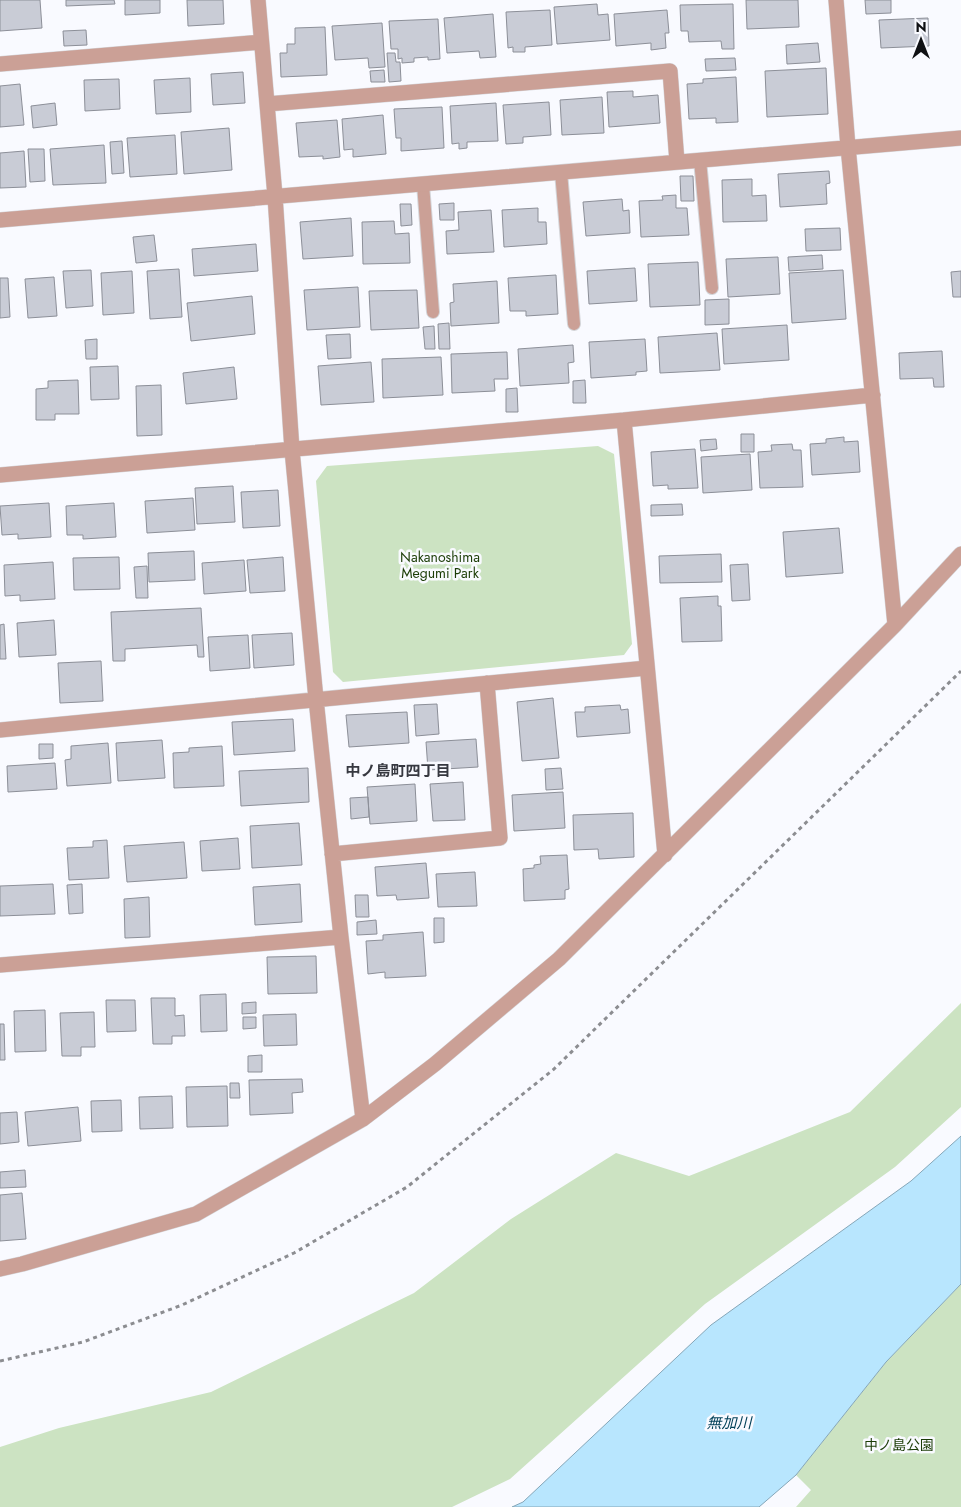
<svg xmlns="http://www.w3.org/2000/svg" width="961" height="1507" viewBox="0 0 961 1507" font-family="Jost,'Noto Sans JP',sans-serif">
  <rect width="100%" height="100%" fill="#f9faff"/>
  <path fill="#cce3c2" d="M 598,446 L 614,454 L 632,644 L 624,655 L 343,682 L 333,672 L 316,481 L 327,466 Z
    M 961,1003 L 961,1107 L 895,1167 L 705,1304 L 510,1479 L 452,1507 L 0,1507 L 0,1447 L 59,1428 L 211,1392 L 414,1293 L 511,1219 L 616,1153 L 689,1176 L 850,1112 Z
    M 961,1284 L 961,1507 L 796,1507 L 811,1490 L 796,1475 L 886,1362 Z"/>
  <path fill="#b8e6fe" stroke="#85a6b8" d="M 961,1136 L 961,1284 L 886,1362 L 796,1475 L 759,1507 L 512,1507 L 523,1502 L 711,1325 L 911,1181 Z"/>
  <path fill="#c9ccd6" stroke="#8c8f98" d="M 0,0 L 40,0 L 42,28 L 0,31 Z
    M 66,0 L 114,0 L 115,4 L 66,6 Z
    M 125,0 L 160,0 L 160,13 L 125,15 Z
    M 187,0 L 223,0 L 224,24 L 188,26 Z
    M 746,0 L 798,0 L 799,27 L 747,29 Z
    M 865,0 L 891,0 L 891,13 L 866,14 Z
    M 597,4 L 598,15 L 608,14 L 610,40 L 557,44 L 554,7 Z
    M 733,4 L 734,49 L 722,49 L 721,41 L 689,42 L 688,31 L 681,31 L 680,5 Z
    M 550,10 L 552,45 L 525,47 L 525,52 L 513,52 L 513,47 L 508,48 L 506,12 Z
    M 667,10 L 669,33 L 665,33 L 666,48 L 651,50 L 651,43 L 616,46 L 614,14 Z
    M 493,14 L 496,57 L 480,58 L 479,51 L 447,53 L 444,18 Z
    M 928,18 L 929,46 L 881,48 L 879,20 Z
    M 438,19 L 440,59 L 428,60 L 428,57 L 414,58 L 414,62 L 402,63 L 402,58 L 398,59 L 398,49 L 391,49 L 389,21 Z
    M 382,23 L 385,67 L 369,68 L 368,58 L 335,60 L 332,26 Z
    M 325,27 L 327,75 L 281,77 L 280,53 L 287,53 L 287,44 L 295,44 L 295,28 Z
    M 86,30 L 87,45 L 64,46 L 63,31 Z
    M 818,43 L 820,62 L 787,64 L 786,45 Z
    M 387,53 L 395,53 L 396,62 L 400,62 L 401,81 L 389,82 Z
    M 735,58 L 736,70 L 706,71 L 705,59 Z
    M 826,68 L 828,114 L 767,117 L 765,71 Z
    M 384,70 L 385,82 L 371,82 L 370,71 Z
    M 243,72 L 245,103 L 213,105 L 211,74 Z
    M 736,77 L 738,122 L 716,123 L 716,118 L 689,119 L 687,84 L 703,83 L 703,79 Z
    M 190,78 L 191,112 L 156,114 L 154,80 Z
    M 119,79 L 120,109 L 85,111 L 84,80 Z
    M 20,84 L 24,125 L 0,127 L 0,86 Z
    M 633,91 L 633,97 L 658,95 L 660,123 L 609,127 L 607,92 Z
    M 602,97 L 604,133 L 562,135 L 560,100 Z
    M 549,102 L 551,135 L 523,137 L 523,143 L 506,144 L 503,105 Z
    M 55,103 L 57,125 L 33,128 L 31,106 Z
    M 496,103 L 498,141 L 467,142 L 467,148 L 459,149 L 459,143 L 452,144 L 450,106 Z
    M 442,107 L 444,148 L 401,151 L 401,138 L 396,138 L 394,109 Z
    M 383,115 L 386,154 L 353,157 L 353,149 L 344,150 L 342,119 Z
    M 337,120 L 340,157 L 323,159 L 323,156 L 299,157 L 296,123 Z
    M 229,128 L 232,170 L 184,174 L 181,132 Z
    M 175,135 L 177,174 L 130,177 L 127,138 Z
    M 122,141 L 124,173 L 112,174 L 110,142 Z
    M 104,145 L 106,183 L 53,185 L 50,149 Z
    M 28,149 L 44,149 L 45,181 L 30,182 Z
    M 24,151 L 26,187 L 0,188 L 0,153 Z
    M 829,171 L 830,183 L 826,184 L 827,204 L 780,207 L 778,174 Z
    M 680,176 L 693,176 L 694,201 L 681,201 Z
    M 752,179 L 752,196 L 766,195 L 767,221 L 723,222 L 722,180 Z
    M 676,195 L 676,208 L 687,208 L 689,235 L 641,237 L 639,201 L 663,200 L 662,196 Z
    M 622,199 L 623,211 L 629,210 L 630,233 L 586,236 L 583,202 Z
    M 454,203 L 454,220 L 440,220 L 439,204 Z
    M 400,204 L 411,204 L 412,225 L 401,226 Z
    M 538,208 L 538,222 L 546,222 L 547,244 L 504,247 L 502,210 Z
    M 491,210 L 494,252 L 447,254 L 446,231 L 459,230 L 458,212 Z
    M 351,218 L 353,256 L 303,259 L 300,222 Z
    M 394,221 L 395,234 L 409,233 L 410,263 L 363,264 L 362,222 Z
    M 840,228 L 841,250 L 806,251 L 805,229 Z
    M 154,235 L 157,261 L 136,263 L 133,237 Z
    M 256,244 L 258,271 L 194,276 L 192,249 Z
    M 822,255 L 823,269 L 789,271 L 788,257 Z
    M 778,257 L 780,294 L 728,297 L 726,259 Z
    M 698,262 L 700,305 L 650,307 L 648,264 Z
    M 635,268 L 637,301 L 589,304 L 587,271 Z
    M 179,269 L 182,317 L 150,319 L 147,271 Z
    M 91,270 L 93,306 L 66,308 L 63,271 Z
    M 843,270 L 846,319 L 792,323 L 789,273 Z
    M 132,271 L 134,313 L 103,315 L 101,273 Z
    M 961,271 L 961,297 L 953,297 L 951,272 Z
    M 556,275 L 558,314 L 526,316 L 526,311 L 510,311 L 508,278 Z
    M 54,277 L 57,316 L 28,318 L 25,279 Z
    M 0,278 L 8,278 L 10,317 L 0,318 Z
    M 497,281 L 499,323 L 451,326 L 450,303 L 454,302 L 453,284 Z
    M 358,287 L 360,327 L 307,330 L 304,290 Z
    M 417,290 L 419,328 L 371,330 L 369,291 Z
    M 252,296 L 255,334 L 191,341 L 187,303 Z
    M 729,299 L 729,324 L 705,325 L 705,300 Z
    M 449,323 L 450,349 L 439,349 L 438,324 Z
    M 787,325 L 789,360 L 724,364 L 722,329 Z
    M 434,326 L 435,349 L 425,349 L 423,327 Z
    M 717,333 L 720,370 L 660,373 L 658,337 Z
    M 350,334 L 351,358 L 328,359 L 326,335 Z
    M 97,339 L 97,359 L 86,359 L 85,340 Z
    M 645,339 L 647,371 L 636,372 L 636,375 L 591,378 L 589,342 Z
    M 573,345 L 574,362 L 568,363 L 569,383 L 520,386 L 518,349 Z
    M 942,351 L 944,387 L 934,387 L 933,378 L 900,379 L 899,353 Z
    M 507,352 L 508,379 L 494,379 L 495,391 L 452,393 L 451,354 Z
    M 441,357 L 443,395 L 383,398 L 382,359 Z
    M 371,362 L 374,402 L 321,405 L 318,366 Z
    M 118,366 L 119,399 L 91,400 L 90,367 Z
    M 234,367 L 237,399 L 186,404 L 183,373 Z
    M 78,380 L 79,414 L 55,414 L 55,420 L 36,420 L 36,389 L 48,388 L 48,381 Z
    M 585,380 L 586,403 L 573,403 L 573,381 Z
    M 161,385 L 162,435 L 137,436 L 136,386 Z
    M 517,388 L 518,412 L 506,412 L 506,389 Z
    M 741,434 L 754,434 L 754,452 L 741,452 Z
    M 844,437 L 844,442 L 858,441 L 860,472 L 812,475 L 810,444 L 826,443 L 826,439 Z
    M 716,439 L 717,449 L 701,451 L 700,440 Z
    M 792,444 L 793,450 L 801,450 L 803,487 L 760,488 L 758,452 L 772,451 L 771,445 Z
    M 695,449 L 698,488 L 668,489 L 668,485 L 653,486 L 651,452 Z
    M 750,454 L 752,490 L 703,493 L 701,457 Z
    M 233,486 L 235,522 L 197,524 L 195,488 Z
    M 278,490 L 280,526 L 243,528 L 241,492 Z
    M 193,498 L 195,530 L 147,533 L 145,501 Z
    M 49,503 L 51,537 L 18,539 L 18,534 L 2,535 L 0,506 Z
    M 114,503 L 116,537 L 83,539 L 83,535 L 67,535 L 66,506 Z
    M 682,504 L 683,515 L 651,516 L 651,505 Z
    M 839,528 L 843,573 L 786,577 L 783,532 Z
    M 194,551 L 195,580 L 149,582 L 148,553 Z
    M 721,554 L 722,582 L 660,583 L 659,556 Z
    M 119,557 L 120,589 L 74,590 L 73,558 Z
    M 283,557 L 285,591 L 250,593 L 247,560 Z
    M 244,560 L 246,591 L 204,594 L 202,563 Z
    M 53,562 L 55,599 L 20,601 L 20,595 L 5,596 L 4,565 Z
    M 748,564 L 750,600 L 732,601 L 730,565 Z
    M 147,566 L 148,598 L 136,598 L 134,567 Z
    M 718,596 L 718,606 L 721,606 L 722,641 L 682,642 L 680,598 Z
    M 201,608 L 204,657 L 198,657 L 197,645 L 125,649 L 125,661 L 113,661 L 111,612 Z
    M 54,620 L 56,655 L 19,657 L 17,623 Z
    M 4,624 L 6,659 L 0,659 L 0,625 Z
    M 292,633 L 294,665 L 254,668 L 252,635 Z
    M 248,635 L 250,668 L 210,671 L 208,637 Z
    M 101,661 L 103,701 L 60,703 L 58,663 Z
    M 553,698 L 559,758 L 522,761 L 517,702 Z
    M 437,704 L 439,734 L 416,736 L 414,705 Z
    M 620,705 L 621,710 L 628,709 L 630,733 L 577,737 L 575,712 L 585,712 L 585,707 Z
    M 407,712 L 409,743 L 349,747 L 346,715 Z
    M 293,719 L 295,751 L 234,755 L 232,722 Z
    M 476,739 L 478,767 L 428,770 L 426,742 Z
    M 162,740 L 165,778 L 118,781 L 116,743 Z
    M 108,743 L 111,783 L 67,786 L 65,760 L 71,759 L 71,746 Z
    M 39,744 L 53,744 L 53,758 L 39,759 Z
    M 222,746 L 224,786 L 174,788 L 173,753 L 189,752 L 189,748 Z
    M 55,763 L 57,789 L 8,792 L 7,766 Z
    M 308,768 L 309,802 L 241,806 L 239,771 Z
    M 561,768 L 563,789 L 546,790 L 545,769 Z
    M 463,782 L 465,820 L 433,821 L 430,784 Z
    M 415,784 L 417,821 L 370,824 L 367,787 Z
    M 563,792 L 565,828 L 514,831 L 512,795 Z
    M 368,797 L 369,817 L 351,819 L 350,798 Z
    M 633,813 L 634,857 L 599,859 L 598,849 L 574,850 L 573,815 Z
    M 299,823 L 302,865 L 252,868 L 250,826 Z
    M 238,838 L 240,869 L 202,871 L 200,841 Z
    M 107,840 L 109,878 L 69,880 L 67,848 L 93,847 L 93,841 Z
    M 184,842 L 187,878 L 127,882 L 124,846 Z
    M 567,855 L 569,889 L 565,890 L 565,899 L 524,901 L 523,869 L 534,868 L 534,865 L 541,864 L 540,856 Z
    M 426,863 L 429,898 L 397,900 L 396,895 L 377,896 L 375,867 Z
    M 475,872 L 477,906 L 438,907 L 436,874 Z
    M 53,884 L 55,914 L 0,916 L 0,886 Z
    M 82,884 L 83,913 L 69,914 L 67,885 Z
    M 300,884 L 302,922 L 255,925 L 253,887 Z
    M 355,895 L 368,895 L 369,917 L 356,917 Z
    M 149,897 L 150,937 L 125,938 L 124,899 Z
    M 434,918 L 444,918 L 444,942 L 434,943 Z
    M 376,920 L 377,934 L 357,935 L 357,922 Z
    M 423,932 L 426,976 L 385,978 L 385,972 L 368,974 L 366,941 L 383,940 L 383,935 Z
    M 316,956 L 317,993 L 268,994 L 267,957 Z
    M 226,994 L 227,1031 L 201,1032 L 200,995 Z
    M 151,998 L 175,998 L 175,1016 L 184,1015 L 185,1036 L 172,1036 L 172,1044 L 153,1044 Z
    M 106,1000 L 135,1000 L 136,1031 L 107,1032 Z
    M 256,1002 L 256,1013 L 242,1014 L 242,1003 Z
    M 45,1010 L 46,1051 L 15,1052 L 14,1011 Z
    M 94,1012 L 95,1047 L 81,1047 L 81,1056 L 62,1056 L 60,1013 Z
    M 296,1014 L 297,1045 L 264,1046 L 263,1015 Z
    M 243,1017 L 256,1017 L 256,1028 L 243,1029 Z
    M 0,1024 L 4,1024 L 5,1060 L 0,1060 Z
    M 262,1055 L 262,1072 L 248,1072 L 248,1056 Z
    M 302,1079 L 303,1092 L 292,1093 L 293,1113 L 250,1115 L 249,1080 Z
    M 230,1083 L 239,1083 L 240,1098 L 230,1098 Z
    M 227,1086 L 228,1126 L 187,1127 L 186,1087 Z
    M 172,1096 L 173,1128 L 140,1129 L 139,1097 Z
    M 121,1100 L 122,1131 L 92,1132 L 91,1101 Z
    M 78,1107 L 81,1141 L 28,1146 L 25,1112 Z
    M 17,1112 L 19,1142 L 0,1144 L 0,1113 Z
    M 25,1170 L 26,1187 L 0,1188 L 0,1172 Z
    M 22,1193 L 26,1239 L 0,1241 L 0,1195 Z"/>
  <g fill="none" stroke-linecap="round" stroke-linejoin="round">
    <defs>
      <path id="service" d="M 700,160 L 712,288
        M 561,172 L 574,324
        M 423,184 L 433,312"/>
      <path id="minor" d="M 258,0 L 275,196 L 292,450 L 316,699 L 341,937 L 363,1119
        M 836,0 L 848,147 L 895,625
        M 0,64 L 261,42
        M 267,104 L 670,71 L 677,162
        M 0,220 L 961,138
        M 624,420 L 665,855
        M 0,475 L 624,420 L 873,395
        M 0,730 L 647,668
        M 332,854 L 500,838 L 487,683
        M 0,965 L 341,937
        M 0,1269 L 22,1264 L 196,1214 L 363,1119 L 435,1064 L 559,959 L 895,625 L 961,554"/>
    </defs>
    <use href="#service" stroke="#d4d5d9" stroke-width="14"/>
    <use href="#minor" stroke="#d4d5d9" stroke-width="16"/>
    <path stroke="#8c8d91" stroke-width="3" stroke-dasharray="4 4" stroke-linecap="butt" d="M 0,1361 L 83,1342 L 182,1305 L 294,1253 L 407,1187 L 554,1069 L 961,671"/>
    <use href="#service" stroke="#cba096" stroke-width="12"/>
    <use href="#minor" stroke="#cba096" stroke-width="15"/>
  </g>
  <g text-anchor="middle" stroke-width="5" stroke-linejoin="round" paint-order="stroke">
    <g font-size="14" fill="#1b3c06" stroke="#f9faff">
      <text x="440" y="562">Nakanoshima<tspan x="440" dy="16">Megumi Park</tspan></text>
      <text x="899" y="1450">中ノ島公園</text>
    </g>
    <g font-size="15" font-weight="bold" fill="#363840" stroke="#f9faff">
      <text x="398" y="776">中ノ島町四丁目</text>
    </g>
    <g font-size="15" font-style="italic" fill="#034159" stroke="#f9faff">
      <text x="729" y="1428">無加川</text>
    </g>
  </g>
  <g transform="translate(921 40)" stroke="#f9faff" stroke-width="4" paint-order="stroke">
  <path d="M0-4L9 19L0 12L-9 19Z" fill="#0f1013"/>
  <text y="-8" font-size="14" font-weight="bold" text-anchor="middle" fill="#0f1013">N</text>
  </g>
</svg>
